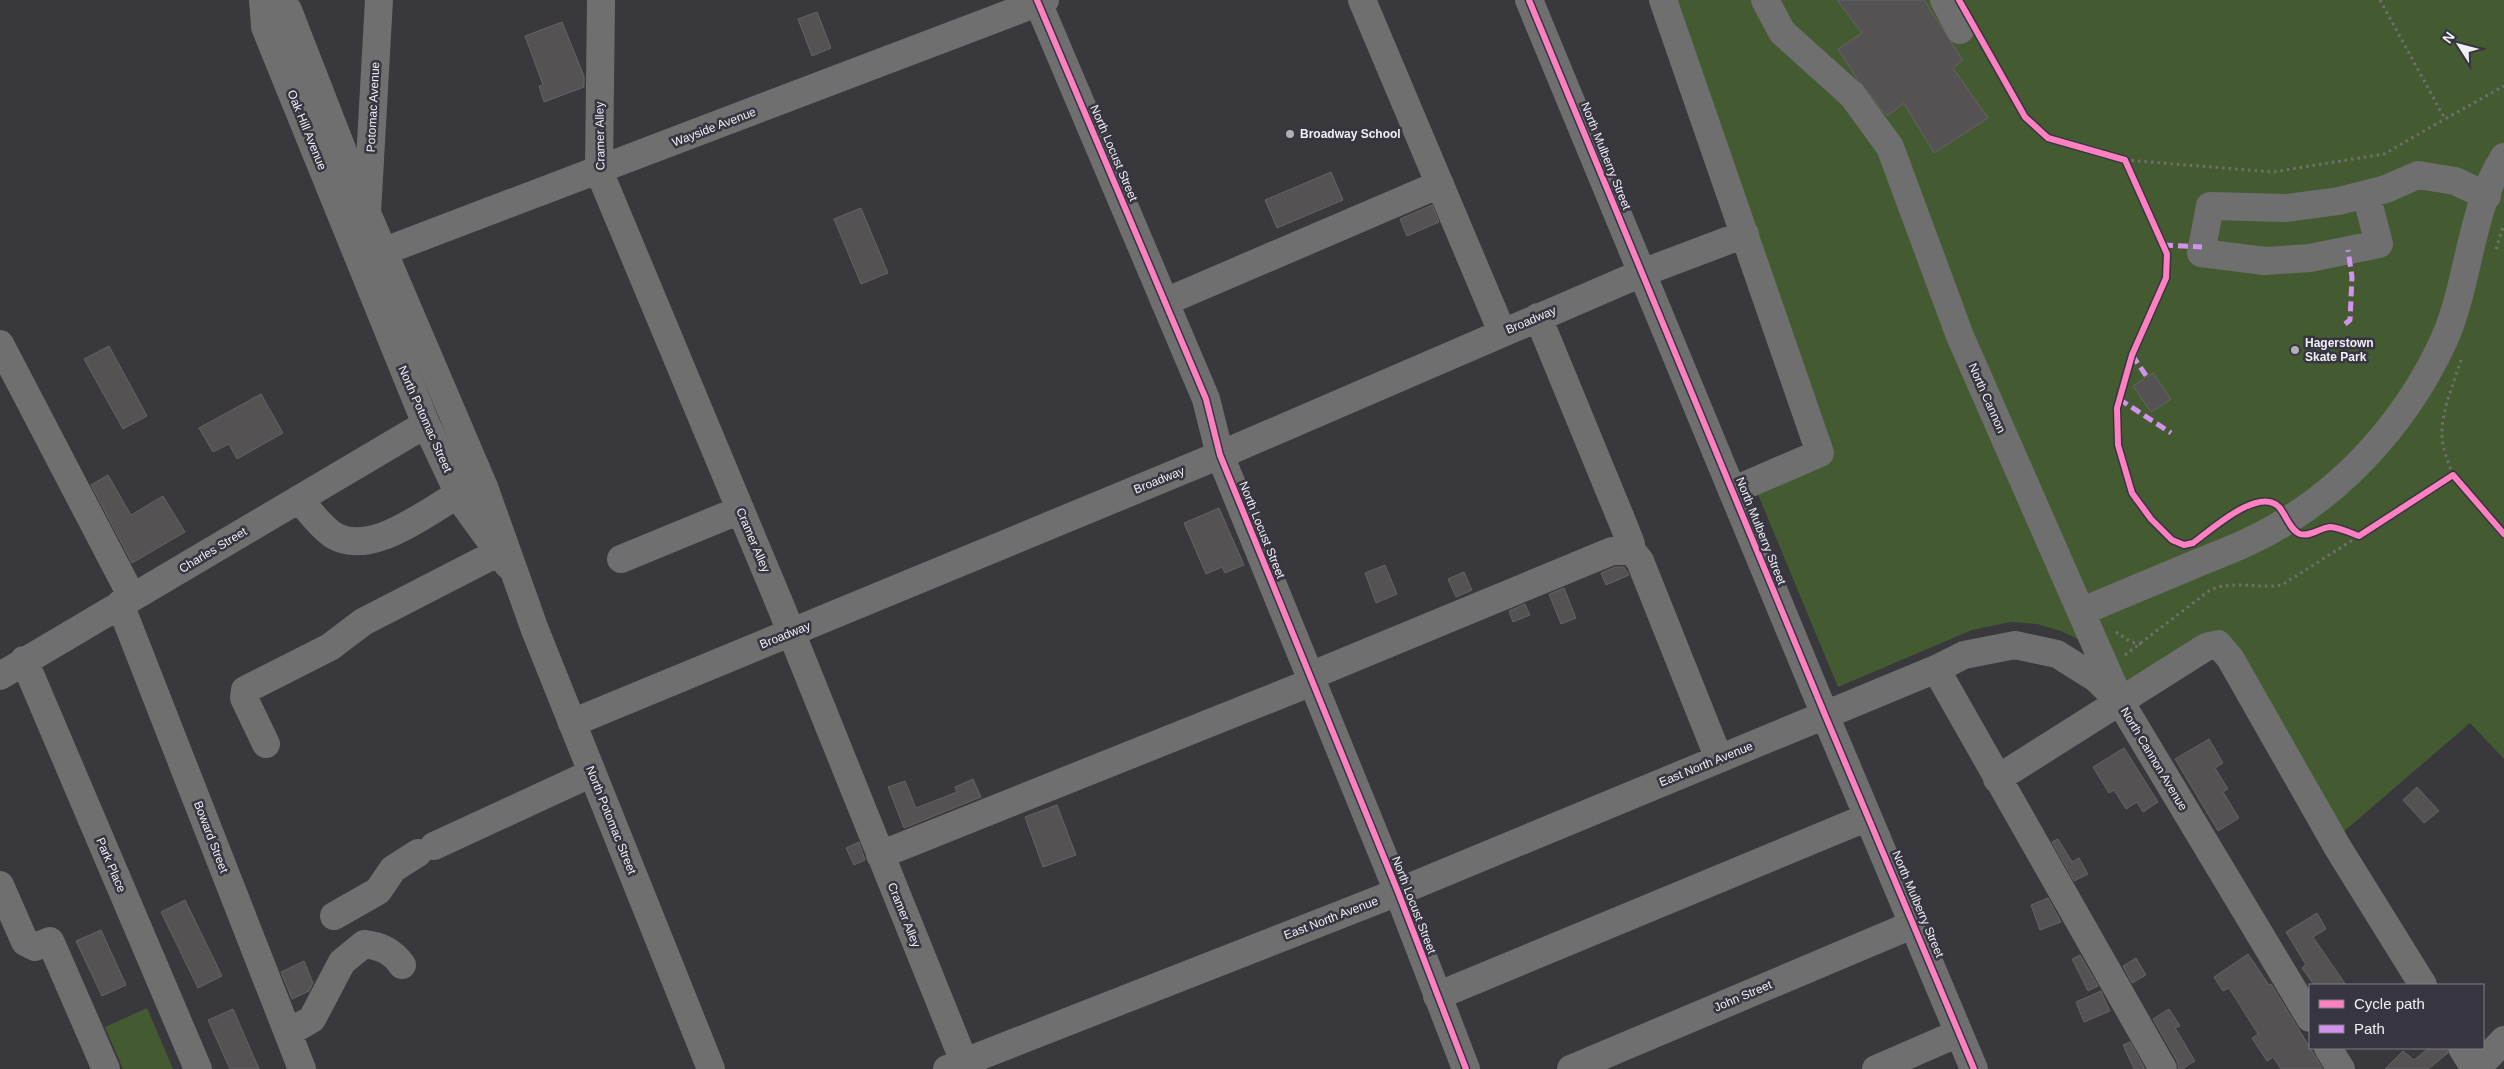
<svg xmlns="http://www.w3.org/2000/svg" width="2504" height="1069" viewBox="0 0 2504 1069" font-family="Arial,sans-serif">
  <rect width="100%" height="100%" fill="#38383d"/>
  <path fill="#445b31" d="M 1672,0 L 2504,0 L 2504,759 L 2470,723 L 2341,834 L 2226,632 L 2133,687 L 2084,642 L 2061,631 L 2037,624 L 2011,622 L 1972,630 L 1838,687 L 1757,492 L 1831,462 Z
    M 147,1008 L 173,1069 L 123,1069 L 105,1027 Z"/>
  <path fill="#555254" stroke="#666366" d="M 1837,0 L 1924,0 L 1963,60 L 1953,68 L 1988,118 L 1934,153 L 1904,103 L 1887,116 L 1858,80 L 1838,49 L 1862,33 Z
    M 817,12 L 831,48 L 812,56 L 798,19 Z
    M 562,22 L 584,76 L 584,87 L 544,102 L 539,86 L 543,85 L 525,36 Z
    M 1331,172 L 1343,200 L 1277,228 L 1265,200 Z
    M 1432,205 L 1439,222 L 1407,236 L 1400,219 Z
    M 861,208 L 888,273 L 861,284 L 834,219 Z
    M 109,346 L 147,416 L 123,429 L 84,359 Z
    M 2153,373 L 2171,399 L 2151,412 L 2133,386 Z
    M 261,394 L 283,433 L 237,459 L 229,444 L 213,452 L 199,428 Z
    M 108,475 L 131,515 L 163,496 L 185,532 L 132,563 L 91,485 Z
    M 1219,508 L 1244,565 L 1225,573 L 1222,567 L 1206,574 L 1184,523 Z
    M 1385,565 L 1397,594 L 1376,603 L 1365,573 Z
    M 1615,567 L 1624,567 L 1629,575 L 1606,585 L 1601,573 Z
    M 1464,572 L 1472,590 L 1456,597 L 1448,579 Z
    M 1564,588 L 1576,618 L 1561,624 L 1549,594 Z
    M 1525,604 L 1530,615 L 1513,622 L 1509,611 Z
    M 2209,739 L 2223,763 L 2215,768 L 2228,789 L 2223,792 L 2239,818 L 2218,831 L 2175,759 Z
    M 2124,748 L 2158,802 L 2143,812 L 2137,802 L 2126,809 L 2114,790 L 2109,793 L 2093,767 Z
    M 973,779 L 981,797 L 904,828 L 888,787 L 905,781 L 916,808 L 957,792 L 955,787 Z
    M 2417,787 L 2439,811 L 2424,823 L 2403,800 Z
    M 1057,805 L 1076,855 L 1043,867 L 1025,817 Z
    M 2058,839 L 2072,862 L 2079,858 L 2088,874 L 2074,881 L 2052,842 Z
    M 859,842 L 865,860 L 854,865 L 846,848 Z
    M 2048,898 L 2061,922 L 2040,930 L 2031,905 Z
    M 185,900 L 222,976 L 198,988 L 161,912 Z
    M 2317,913 L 2326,929 L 2313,937 L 2346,985 L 2314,985 L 2302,968 L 2306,965 L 2286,932 Z
    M 101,930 L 126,985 L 102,996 L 76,941 Z
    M 2248,954 L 2269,985 L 2271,984 L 2323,1069 L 2281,1069 L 2273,1057 L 2267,1061 L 2252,1038 L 2258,1034 L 2229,988 L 2223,991 L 2214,977 Z
    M 2080,955 L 2098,986 L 2088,991 L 2072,959 Z
    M 2136,958 L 2146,975 L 2132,983 L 2123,966 Z
    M 304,961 L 313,983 L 309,991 L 292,999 L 281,972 Z
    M 2101,991 L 2110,1011 L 2084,1022 L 2076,1002 Z
    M 233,1009 L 259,1069 L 230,1069 L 208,1020 Z
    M 2169,1009 L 2180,1026 L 2175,1028 L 2195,1061 L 2182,1069 L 2179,1069 L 2177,1061 L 2153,1019 Z
    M 2130,1042 L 2145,1069 L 2134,1069 L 2123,1045 Z
    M 2429,1048 L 2446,1048 L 2448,1053 L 2428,1069 L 2385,1069 L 2403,1051 L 2414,1060 Z"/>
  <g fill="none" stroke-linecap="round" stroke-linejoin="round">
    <path stroke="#6f6f70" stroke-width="3" stroke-dasharray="2.5 4" stroke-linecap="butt" d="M 2380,0 L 2445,119 L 2504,86
      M 2125,160 L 2273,172 L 2384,154 L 2445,119
      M 2496,249 L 2504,224
      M 2453,475 C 2448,462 2442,448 2442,433 C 2442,409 2454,383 2461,360
      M 2116,632 L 2131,642 L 2141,644
      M 2125,655 L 2210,590 C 2232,580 2258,589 2282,585 L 2359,536"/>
    <path stroke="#6f6f6f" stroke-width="28" d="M 263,0 L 265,27 L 426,424 L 463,503 L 508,565
      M 280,0 L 288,10 L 367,213
      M 601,0 L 599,171 L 781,607 L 967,1069
      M 1362,0 L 1502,332
      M 1529,0 L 1825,715 L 1974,1069
      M 1663,0 L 1820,453 L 1732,491
      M 1765,0 L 1782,32 L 1852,95 L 1890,147 L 1960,336 L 2117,694
      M 1944,0 L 1960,30
      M 2366,194 L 2379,244 L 2310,258 L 2265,261 L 2201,253 L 2210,206 L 2287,208 L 2339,201 L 2386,189 L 2418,175 L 2455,181 L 2487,196
      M 382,252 L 1045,0
      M 1165,302 L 1440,184
      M 1538,317 L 1624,526 L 1631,544 L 1630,551
      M 0,344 L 132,597
      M 299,499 C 309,511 320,526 333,535 C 371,558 426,512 459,494
      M 621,559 L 740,510
      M 120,604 L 302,1069
      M 2081,612 C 2120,595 2160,579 2200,562 C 2230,550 2261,538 2288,520 C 2356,478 2411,412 2444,340 C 2470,281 2469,212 2504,157
      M 24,660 L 198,1069
      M 1936,669 L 2163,1069
      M 0,676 L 426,424
      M 1310,676 L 1612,551 L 1632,551 L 1640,561 L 1719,759
      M 572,723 L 1220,455 L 1642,273 L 1745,234
      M 266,744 L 244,698 L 245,690 L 330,647 L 363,622 L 499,552
      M 1997,779 L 2206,647 L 2218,644 L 2230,658 L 2338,848 L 2423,985
      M 434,846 L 592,773
      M 880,855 L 1312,682
      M 0,885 L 25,942 L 35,947 L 50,941 L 52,945 L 106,1069
      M 334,916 L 378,891 L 393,869 L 418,853
      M 1437,996 L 1868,817
      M 288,1033 L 312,1019 L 342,962 L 364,944 C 381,946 392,951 402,965
      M 2328,1048 L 2341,1069
      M 2462,1048 L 2475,1069
      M 947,1069 L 1398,892 L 1936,669 L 1964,655 L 2015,645 L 2057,654 L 2097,679 L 2121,703 L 2310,1018
      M 1571,1069 L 1914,924
      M 1876,1069 L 1959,1033
      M 2476,1069 L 2504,1040"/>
    <path stroke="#6f6f70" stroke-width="28" d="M 379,0 L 367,213 L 484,487 L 535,630 L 711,1069
      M 1037,0 L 1206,399 L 1220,455 L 1398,892 L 1466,1069"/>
    <path stroke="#d193ec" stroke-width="5" stroke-dasharray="10 5" stroke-linecap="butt" d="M 2163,245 L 2202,247
      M 2345,324 L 2350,320 L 2352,277 L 2348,250
      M 2132,355 L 2147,377
      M 2119,399 L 2171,433"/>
    <defs>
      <path id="cycleway" d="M 1037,0 L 1206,399 L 1220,455 L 1398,892 L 1466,1069
        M 1529,0 L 1825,715 L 1974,1069
        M 1959,0 L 2025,117 L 2048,138 L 2125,160 L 2167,254 L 2166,278 L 2132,355 L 2117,408 L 2118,445 L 2132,493 L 2151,519 L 2172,540 L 2184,545 L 2193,543 C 2211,530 2259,486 2279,507 C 2286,515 2290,530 2300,534 C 2310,537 2320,528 2330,527 C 2338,527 2351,533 2359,536 L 2453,475 L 2504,534"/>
    </defs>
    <use href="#cycleway" stroke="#363540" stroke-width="9"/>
    <use href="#cycleway" stroke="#ff80c0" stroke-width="6"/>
  </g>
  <g fill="#b0afb5" stroke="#363540" stroke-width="2">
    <circle cx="1290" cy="134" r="5"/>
    <circle cx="2295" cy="350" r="5"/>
  </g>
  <g text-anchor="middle" stroke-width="5" stroke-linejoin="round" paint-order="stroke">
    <g font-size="12" fill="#f0eff6" stroke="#363540">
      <text transform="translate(373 107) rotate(-87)" y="4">Potomac Avenue</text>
      <text transform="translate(714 127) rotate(-21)" y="4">Wayside Avenue</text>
      <text transform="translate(307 130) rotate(68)" y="4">Oak Hill Avenue</text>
      <text transform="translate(600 136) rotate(-91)" y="4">Cramer Alley</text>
      <text transform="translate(1114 153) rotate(67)" y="4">North Locust Street</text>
      <text transform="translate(1606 156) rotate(68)" y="4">North Mulberry Street</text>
      <text transform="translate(1531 320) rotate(-23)" y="4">Broadway</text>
      <text transform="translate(1987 398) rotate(66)" y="4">North Cannon</text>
      <text transform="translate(425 419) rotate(66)" y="4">North Potomac Street</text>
      <text transform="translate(1159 480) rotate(-22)" y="4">Broadway</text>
      <text transform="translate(1262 530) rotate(68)" y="4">North Locust Street</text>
      <text transform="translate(1761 531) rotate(68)" y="4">North Mulberry Street</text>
      <text transform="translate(753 540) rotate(67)" y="4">Cramer Alley</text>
      <text transform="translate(213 550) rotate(-31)" y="4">Charles Street</text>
      <text transform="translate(785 635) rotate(-22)" y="4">Broadway</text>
      <text transform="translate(2154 759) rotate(59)" y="4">North Cannon Avenue</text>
      <text transform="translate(1706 764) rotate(-22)" y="4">East North Avenue</text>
      <text transform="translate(611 820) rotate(68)" y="4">North Potomac Street</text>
      <text transform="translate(211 837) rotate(69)" y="4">Boward Street</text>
      <text transform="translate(111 865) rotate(67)" y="4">Park Place</text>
      <text transform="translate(1918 904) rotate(67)" y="4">North Mulberry Street</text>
      <text transform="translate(1414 905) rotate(69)" y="4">North Locust Street</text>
      <text transform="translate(904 915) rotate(68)" y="4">Cramer Alley</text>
      <text transform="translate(1331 918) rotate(-21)" y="4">East North Avenue</text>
      <text transform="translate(1743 996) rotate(-23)" y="4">John Street</text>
    </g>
    <g font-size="12" font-weight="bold" fill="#f0eff6" stroke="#363540" text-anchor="start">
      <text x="1300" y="138">Broadway School</text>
      <text x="2305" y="347">Hagerstown<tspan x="2305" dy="14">Skate Park</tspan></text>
    </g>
  </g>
  <rect x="2309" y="984" width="175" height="65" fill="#363540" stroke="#807f89"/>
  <rect x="2319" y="1000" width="25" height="8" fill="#ff80c0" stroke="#807f89"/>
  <text x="2354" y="1009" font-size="15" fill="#f0eff6">Cycle path</text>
  <rect x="2319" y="1025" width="25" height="8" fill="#d193ec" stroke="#807f89"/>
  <text x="2354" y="1034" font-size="15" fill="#f0eff6">Path</text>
  <g transform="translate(2459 45) rotate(306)" stroke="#363540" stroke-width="4" paint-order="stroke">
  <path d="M0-4L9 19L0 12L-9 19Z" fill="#f0eff6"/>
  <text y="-8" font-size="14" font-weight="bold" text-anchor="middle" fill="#f0eff6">N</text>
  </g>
</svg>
